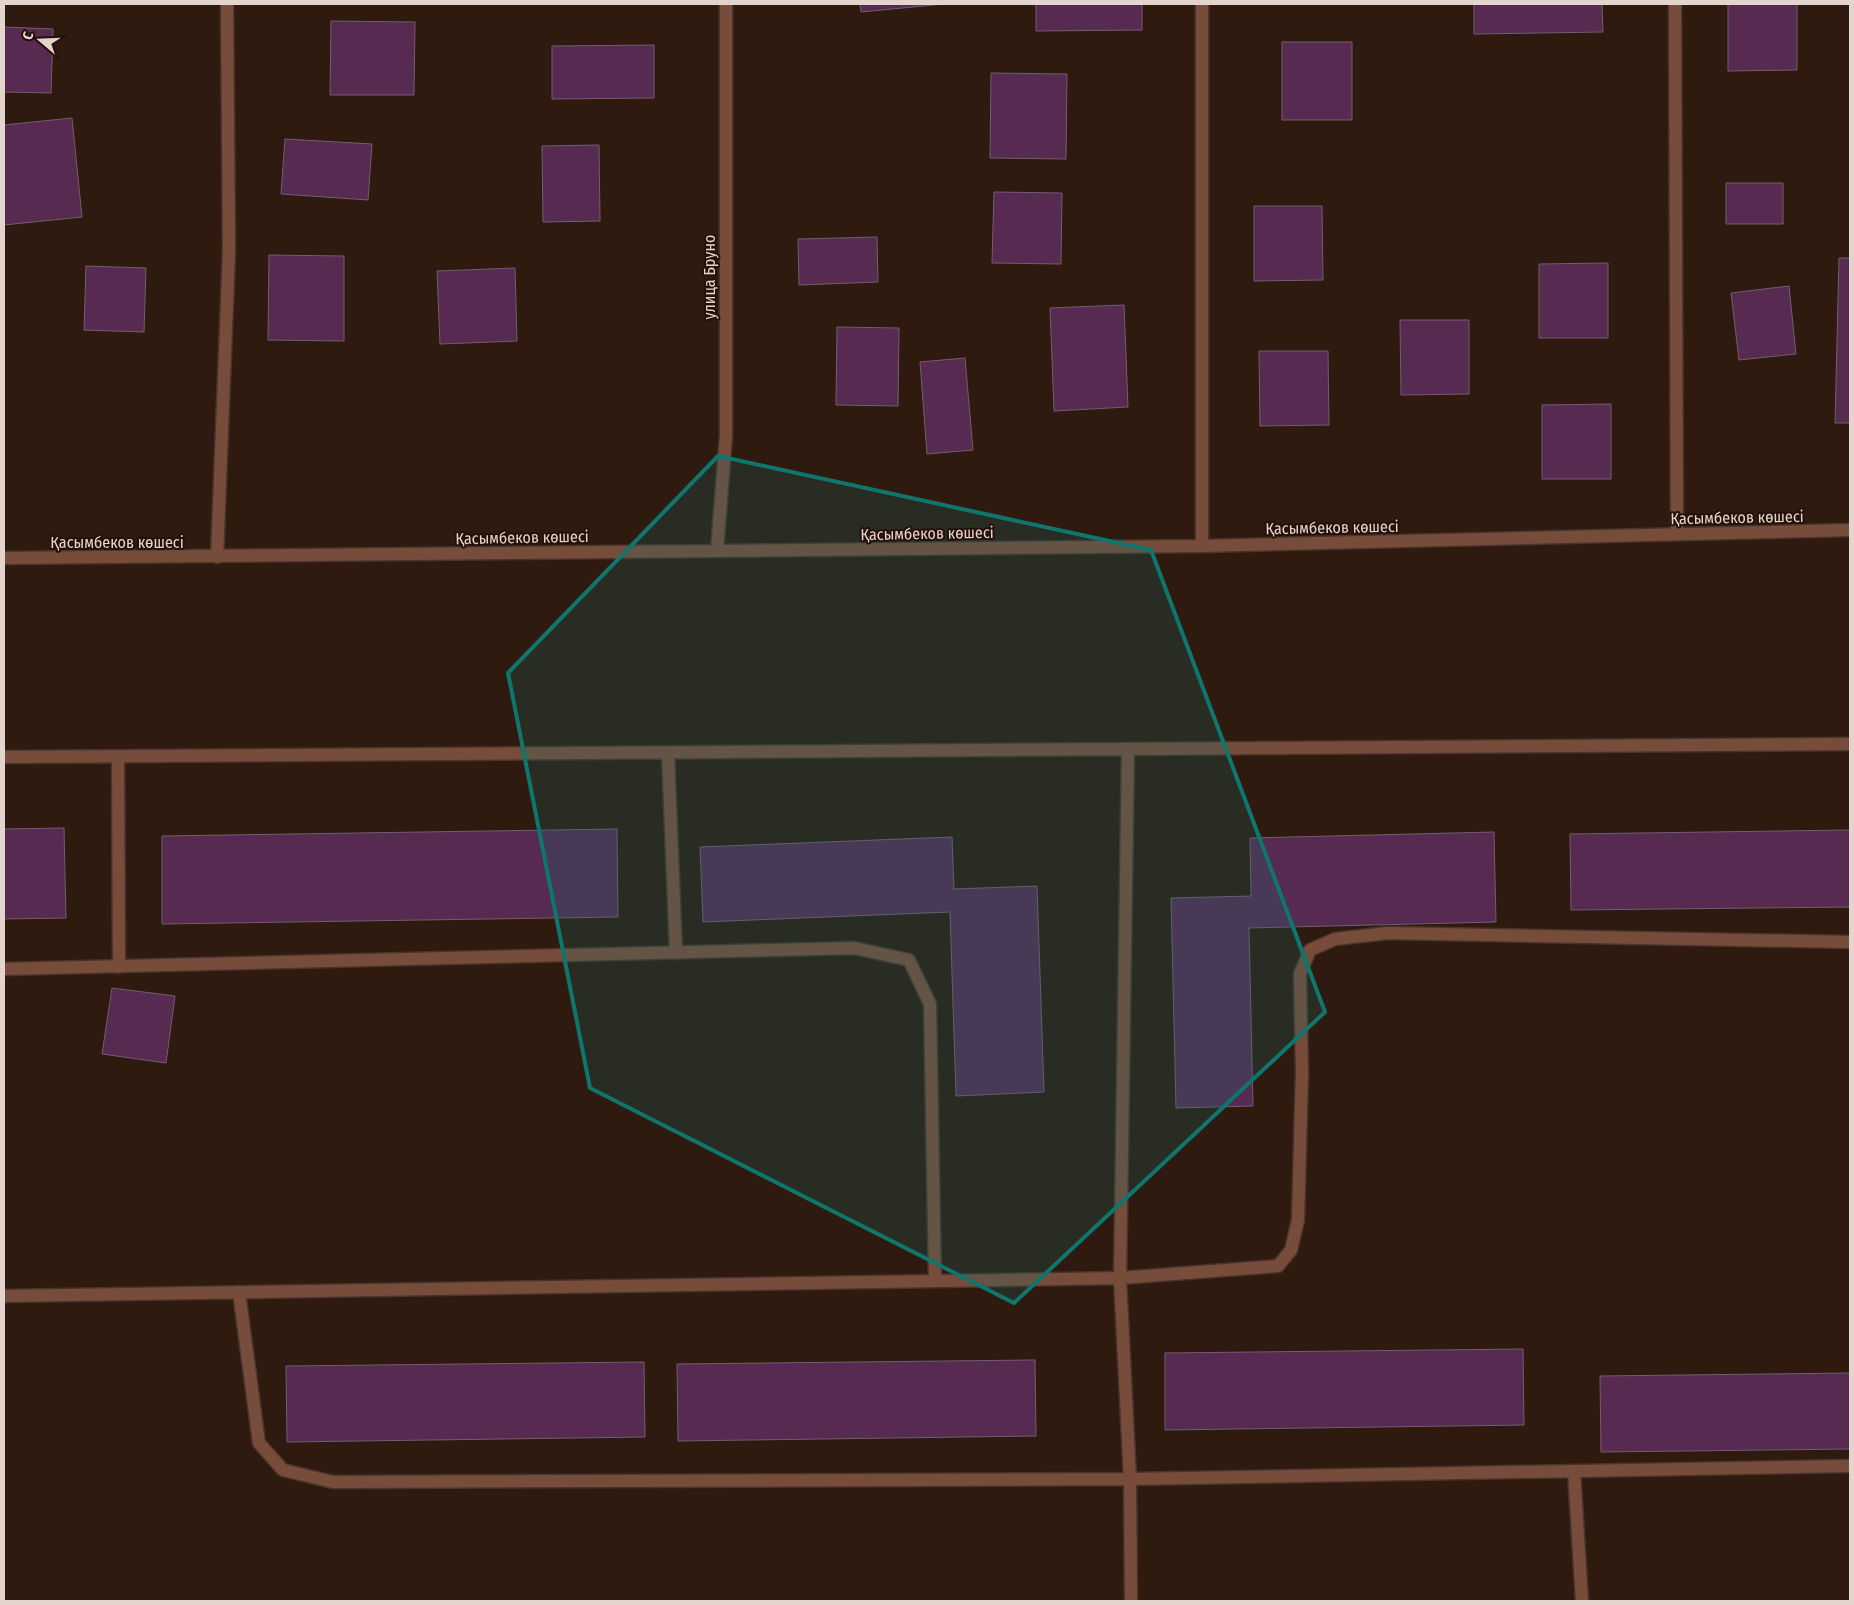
<svg xmlns="http://www.w3.org/2000/svg" width="1854" height="1605" viewBox="0 0 1854 1605" font-family="'Fira Sans Condensed',sans-serif">
  <rect width="100%" height="100%" fill="#2f1a10"/>
  <path fill="#572a51" stroke="#735d6e" d="M 860,4 L 944,4 L 861,12 Z
    M 1036,4 L 1142,4 L 1142,30 L 1036,31 Z
    M 1474,4 L 1602,4 L 1603,32 L 1474,34 Z
    M 1728,4 L 1797,4 L 1797,70 L 1728,71 Z
    M 331,21 L 415,22 L 414,95 L 330,95 Z
    M 4,27 L 53,29 L 51,93 L 4,92 Z
    M 1282,42 L 1352,42 L 1352,120 L 1282,120 Z
    M 654,45 L 654,98 L 552,99 L 552,46 Z
    M 991,73 L 1067,74 L 1066,159 L 990,158 Z
    M 72,118 L 82,217 L 4,225 L 4,125 Z
    M 285,139 L 372,144 L 368,200 L 281,194 Z
    M 599,145 L 600,221 L 543,222 L 542,146 Z
    M 1726,183 L 1783,183 L 1783,224 L 1726,224 Z
    M 994,192 L 1062,193 L 1061,264 L 992,263 Z
    M 1254,206 L 1322,206 L 1323,280 L 1254,281 Z
    M 877,237 L 878,282 L 799,285 L 798,239 Z
    M 269,255 L 344,256 L 344,341 L 268,340 Z
    M 1839,258 L 1850,258 L 1850,423 L 1835,423 Z
    M 1608,263 L 1608,338 L 1539,338 L 1539,264 Z
    M 86,266 L 146,268 L 144,332 L 84,330 Z
    M 515,268 L 517,341 L 440,344 L 437,271 Z
    M 1789,286 L 1796,354 L 1739,360 L 1731,293 Z
    M 1124,305 L 1128,407 L 1054,411 L 1050,308 Z
    M 1400,320 L 1469,320 L 1469,394 L 1401,395 Z
    M 837,327 L 899,328 L 898,406 L 836,405 Z
    M 1259,351 L 1328,351 L 1329,425 L 1260,426 Z
    M 965,358 L 973,450 L 927,454 L 920,362 Z
    M 1611,404 L 1611,479 L 1542,479 L 1542,405 Z
    M 64,828 L 66,918 L 4,919 L 4,829 Z
    M 617,829 L 618,917 L 162,924 L 162,836 Z
    M 1850,830 L 1850,907 L 1571,910 L 1570,834 Z
    M 1494,832 L 1496,922 L 1249,928 L 1253,1106 L 1176,1108 L 1171,898 L 1251,896 L 1250,838 Z
    M 952,837 L 954,889 L 1037,886 L 1044,1092 L 956,1096 L 950,912 L 703,922 L 700,847 Z
    M 112,988 L 175,996 L 166,1063 L 102,1054 Z
    M 1523,1349 L 1524,1425 L 1165,1430 L 1165,1353 Z
    M 1035,1360 L 1036,1436 L 678,1441 L 677,1364 Z
    M 644,1362 L 645,1437 L 287,1442 L 286,1366 Z
    M 1850,1373 L 1850,1449 L 1601,1452 L 1600,1376 Z"/>
  <g fill="none" stroke-linecap="round" stroke-linejoin="round">
    <defs>
      <path id="minor" d="M 1202,4 L 1202,546
        M 1675,4 L 1677,534
        M 717,551 L 726,435 L 726,4
        M 217,557 L 229,251 L 227,4
        M 4,558 L 1202,546 L 1850,530
        M 1128,751 L 1120,1278 L 1130,1479 L 1131,1601
        M 668,753 L 676,953
        M 4,757 L 1850,744
        M 118,757 L 119,967
        M 4,969 L 854,948 L 909,960 L 930,1004 L 935,1281
        M 239,1292 L 259,1443 L 283,1470 L 333,1482 L 1130,1479 L 1850,1466
        M 4,1296 L 1120,1278 L 1278,1266 L 1291,1250 L 1298,1220 L 1302,1073 L 1300,974 L 1310,950 L 1335,939 L 1388,933 L 1850,942
        M 1574,1471 L 1582,1601"/>
    </defs>
    <use href="#minor" stroke="#48342a" stroke-width="15"/>
    <use href="#minor" stroke="#784c3b" stroke-width="12"/>
  </g>
  <path fill="#0f766e" fill-opacity="0.2" stroke="#0f766e" stroke-width="4" stroke-linejoin="round" d="M 718,456 L 1151,550 L 1325,1012 L 1014,1303 L 590,1088 L 508,673 Z"/>
  <g text-anchor="middle" stroke-width="4" stroke-linejoin="round" paint-order="stroke">
    <g font-size="16" fill="#e3d4cd" stroke="#251007">
      <text transform="translate(709 277) rotate(-90)" y="6">улица Бруно</text>
      <text transform="translate(1737 517) rotate(-1)" y="6">Қасымбеков көшесі</text>
      <text transform="translate(1332 527) rotate(-1)" y="6">Қасымбеков көшесі</text>
      <text transform="translate(927 533) rotate(-1)" y="6">Қасымбеков көшесі</text>
      <text transform="translate(522 537) rotate(-1)" y="6">Қасымбеков көшесі</text>
      <text x="117" y="548">Қасымбеков көшесі</text>
    </g>
  </g>
  <rect width="1854" height="1605" fill="none" stroke="#e3d4cd" stroke-width="10"/>
  <g transform="translate(40 40) rotate(289)" stroke="#251007" stroke-width="4" paint-order="stroke">
  <path d="M0-4L9 19L0 12L-9 19Z" fill="#e3d4cd"/>
  <text y="-8" font-size="14" font-weight="bold" text-anchor="middle" fill="#e3d4cd">С</text>
  </g>
</svg>
